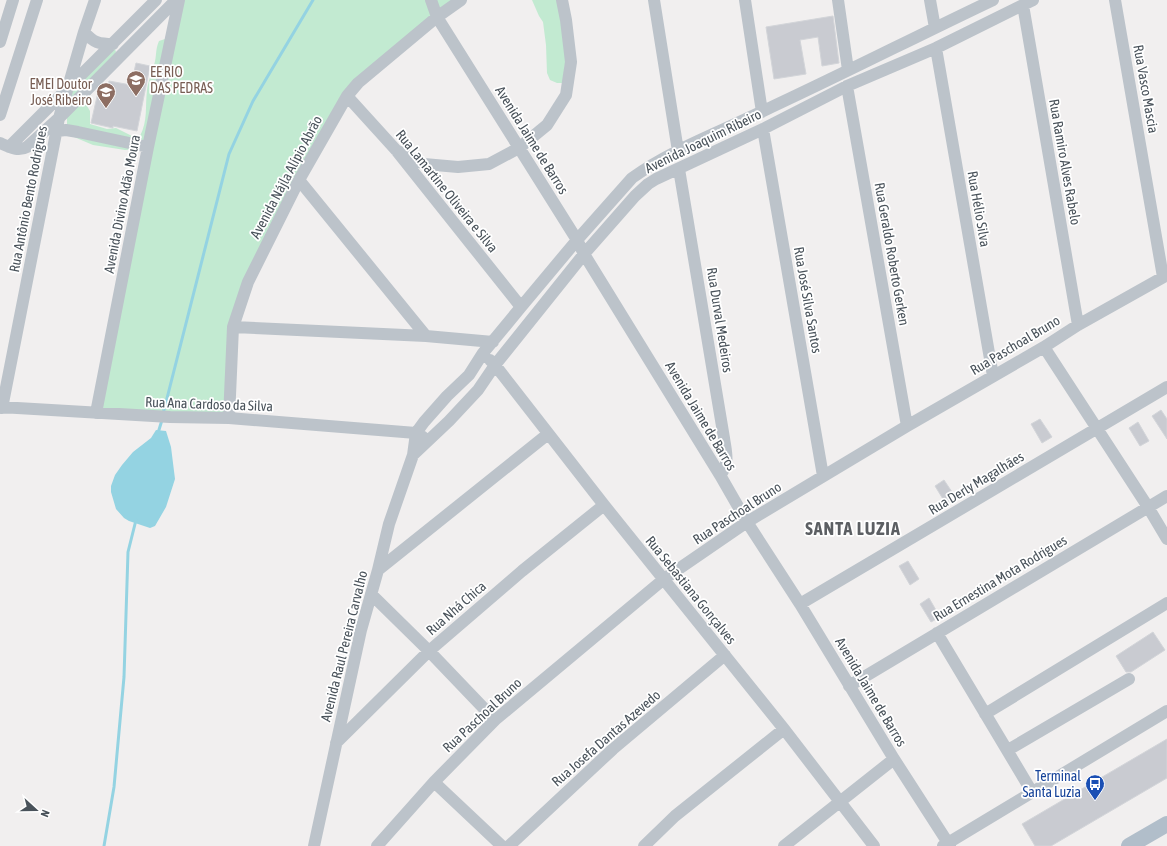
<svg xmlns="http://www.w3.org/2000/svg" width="1167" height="846" viewBox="0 0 1167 846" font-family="'Asap Condensed',sans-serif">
  <rect width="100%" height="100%" fill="#f1efef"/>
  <path fill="#c2ead1" d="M 179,0 L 461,0 L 358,83 L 299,180 L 233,327 L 229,418 L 96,413 L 144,151 L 137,149 L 125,150 L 93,145 L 74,137 L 67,126 L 67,118 L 72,84 L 113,44 L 116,52 C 107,69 90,87 87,106 L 90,111 L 90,124 L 107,129 L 116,128 L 134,137 L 140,136 C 148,120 145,107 147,90 C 148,81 152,74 154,65 C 157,56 155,50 159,41 L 165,39 Z
    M 532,0 L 558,0 L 567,45 L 563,83 L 557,83 L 550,80 L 547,73 L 546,45 L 543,22 L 539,16 Z"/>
  <path fill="#94d3e2" d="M 156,430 L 166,431 L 171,447 L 175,479 L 166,507 L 155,526 L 150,528 L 129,521 L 124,518 L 116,509 L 111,492 L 111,486 L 115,475 L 122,465 L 133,452 L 151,438 Z"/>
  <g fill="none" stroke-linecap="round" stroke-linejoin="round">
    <path stroke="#94d3e2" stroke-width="3" d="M 163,414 L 229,154 L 253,101 L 313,0
      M 158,433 L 162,420
      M 104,846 L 114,787 L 124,677 L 128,552 L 136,520"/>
  </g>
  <path fill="#c9cbd1" stroke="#d3d5d9" d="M 833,16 L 839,63 L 822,66 L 818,37 L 800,40 L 806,74 L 774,79 L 766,27 Z
    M 136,63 L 150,66 L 137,131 L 113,126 L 113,128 L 91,123 L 98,92 L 106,94 L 109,81 L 131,85 Z
    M 1161,410 L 1167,419 L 1167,439 L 1152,416 Z
    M 1040,419 L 1052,437 L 1042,443 L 1031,424 Z
    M 1138,422 L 1149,441 L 1140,446 L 1129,428 Z
    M 944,480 L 956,498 L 946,504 L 935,486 Z
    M 908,561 L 919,579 L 910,585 L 899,566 Z
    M 929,598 L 940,617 L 931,622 L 920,604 Z
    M 1153,632 L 1165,650 L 1131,672 L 1126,672 L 1116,656 Z
    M 1167,739 L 1167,778 L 1051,846 L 1035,846 L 1022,824 Z"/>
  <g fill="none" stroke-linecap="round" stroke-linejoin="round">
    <path stroke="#bcc3ca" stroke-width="12" d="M 431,0 L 437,17 L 577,240 L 584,254 L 720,475 L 747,522 L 800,604 L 894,759 L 950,846
      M 654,0 L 678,151
      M 745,0 L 762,112
      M 838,0 L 848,70
      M 930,0 L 935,28
      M 1115,0 L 1163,277
      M 1023,5 L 1078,325
      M 84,32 C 94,43 99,44 113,44
      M 0,42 L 13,0
      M 936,48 L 993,376
      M 847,86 L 907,426
      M 347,96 L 396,150 L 521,307
      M 0,115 L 37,0
      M 763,129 L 823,476
      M 57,131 L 66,130 L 78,132 L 148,147
      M 0,143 C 9,147 18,152 27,147 L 59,118 L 176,0
      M 9,147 L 156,0
      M 396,150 L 424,164 L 458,167 L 489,164 L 519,148 L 547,125 L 566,95 L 571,62 L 566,20 L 562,0
      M 679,169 L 724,438 C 726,452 730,464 720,475
      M 299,180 L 426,336
      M 233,327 L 426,336 L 493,342
      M 1044,347 L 1148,507 L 1167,539
      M 490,360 L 495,365 L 604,505 L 784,729 L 874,846
      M 0,407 L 170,417 L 229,418 L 416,433 L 423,437
      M 2,408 L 59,118 L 84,32 L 95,0
      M 96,413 L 148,147 L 179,0
      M 229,418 L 233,327 L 248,282 L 299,180 L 347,96 L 358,83 L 437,17 L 461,0
      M 413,455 L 449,421 L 478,390 L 495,365 L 584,254 L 635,196 L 648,184 L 656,179 L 763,129 L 847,86 L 936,48 L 1033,0
      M 378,570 L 548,434
      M 371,594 L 429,651 L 495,720
      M 800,604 L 1167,387
      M 937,633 L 1032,792
      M 849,686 L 1167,496
      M 985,714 L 1167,603
      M 336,743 L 429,651 L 522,571 L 604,505
      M 1008,750 L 1129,679
      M 434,782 L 502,846
      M 314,846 L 361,630 L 378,570 L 389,524 L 413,455 L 416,433 L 424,422 L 447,396 L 469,375 L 483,353 L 521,307 L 577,240 L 632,178 C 671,150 718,133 761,112 C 839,76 915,37 993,0
      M 377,846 L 434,782 L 495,720 L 664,579 L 747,522 L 907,426 L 1044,347 L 1078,325 L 1167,275
      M 509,846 L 613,749 L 725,655
      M 644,846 L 675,816 L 784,729
      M 784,846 L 894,759
      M 943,846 L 1167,711"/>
    <path stroke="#b1beca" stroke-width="16" d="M 1129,846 L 1167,824"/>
  </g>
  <defs>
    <symbol id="school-pin" viewBox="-11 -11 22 30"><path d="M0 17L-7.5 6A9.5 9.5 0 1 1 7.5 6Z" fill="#8d6e63" stroke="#fff"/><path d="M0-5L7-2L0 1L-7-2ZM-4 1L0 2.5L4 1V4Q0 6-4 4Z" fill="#fff"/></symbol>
    <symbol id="bus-pin" viewBox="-11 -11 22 30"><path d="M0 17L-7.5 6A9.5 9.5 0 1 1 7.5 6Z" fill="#1a4fb4" stroke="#fff"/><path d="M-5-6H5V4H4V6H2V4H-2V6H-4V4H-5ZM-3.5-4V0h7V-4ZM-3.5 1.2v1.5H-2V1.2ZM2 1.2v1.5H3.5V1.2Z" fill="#fff"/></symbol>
  </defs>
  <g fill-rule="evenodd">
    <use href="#school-pin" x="125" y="69" width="22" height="30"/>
    <use href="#school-pin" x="95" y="81" width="22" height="30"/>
    <use href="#bus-pin" x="1084" y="773" width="22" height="30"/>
  </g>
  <g text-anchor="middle" stroke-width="3.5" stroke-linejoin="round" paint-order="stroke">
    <g font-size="14" fill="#785e54" stroke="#fff" text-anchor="start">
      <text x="150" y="77">EE RIO<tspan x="150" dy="16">DAS PEDRAS</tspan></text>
      <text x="92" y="89" text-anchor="end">EMEI Doutor<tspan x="92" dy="16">José Ribeiro</tspan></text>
    </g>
    <g font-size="14" fill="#49525a" stroke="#fff">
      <text transform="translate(1146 89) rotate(80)" y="5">Rua Vasco Mascia</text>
      <text transform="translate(532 140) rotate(58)" y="5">Avenida Jaime de Barros</text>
      <text transform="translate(703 141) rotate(-26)" y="5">Avenida Joaquim Ribeiro</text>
      <text transform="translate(1065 162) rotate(80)" y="5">Rua Ramiro Alves Rabelo</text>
      <text transform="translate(286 177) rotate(-62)" y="5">Avenida Nájla Alípio Abrão</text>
      <text transform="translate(447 191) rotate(51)" y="5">Rua Lamartine Oliveira e Silva</text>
      <text transform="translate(28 199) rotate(-79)" y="5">Rua Antônio Bento Rodrigues</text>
      <text transform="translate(122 204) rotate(-79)" y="5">Avenida Divino Adão Moura</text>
      <text transform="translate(979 209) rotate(80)" y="5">Rua Hélio Silva</text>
      <text transform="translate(892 254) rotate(80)" y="5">Rua Geraldo Roberto Gerken</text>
      <text transform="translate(808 300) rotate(80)" y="5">Rua José Silva Santos</text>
      <text transform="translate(720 320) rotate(81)" y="5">Rua Durval Medeiros</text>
      <text transform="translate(1015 345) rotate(-31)" y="5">Rua Paschoal Bruno</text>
      <text transform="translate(209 404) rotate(2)" y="5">Rua Ana Cardoso da Silva</text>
      <text transform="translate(701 416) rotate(59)" y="5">Avenida Jaime de Barros</text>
      <text transform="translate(976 483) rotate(-31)" y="5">Rua Derly Magalhães</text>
      <text transform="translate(737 513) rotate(-33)" y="5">Rua Paschoal Bruno</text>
      <text transform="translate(1000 578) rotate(-31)" y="5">Rua Ernestina Mota Rodrigues</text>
      <text transform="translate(691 590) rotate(51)" y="5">Rua Sebastiana Gonçalves</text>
      <text transform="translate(456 608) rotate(-41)" y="5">Rua Nhá Chica</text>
      <text transform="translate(344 646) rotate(-76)" y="5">Avenida Raul Pereira Carvalho</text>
      <text transform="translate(871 692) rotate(59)" y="5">Avenida Jaime de Barros</text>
      <text transform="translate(482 715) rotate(-43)" y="5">Rua Paschoal Bruno</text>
      <text transform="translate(606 738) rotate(-41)" y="5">Rua Josefa Dantas Azevedo</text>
    </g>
    <g font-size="14" fill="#164399" stroke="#fff" text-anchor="end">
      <text x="1081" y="781">Terminal<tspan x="1081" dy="16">Santa Luzia</tspan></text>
    </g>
    <g font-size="18" font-weight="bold" letter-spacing="1" fill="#5c5f63" stroke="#fff">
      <text x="853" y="535">SANTA LUZIA</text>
    </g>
  </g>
  <g transform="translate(36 810) rotate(111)" stroke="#ffffff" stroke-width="3" paint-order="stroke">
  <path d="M0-3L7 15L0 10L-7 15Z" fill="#49525a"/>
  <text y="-6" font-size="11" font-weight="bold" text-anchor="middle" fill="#49525a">N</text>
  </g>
</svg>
